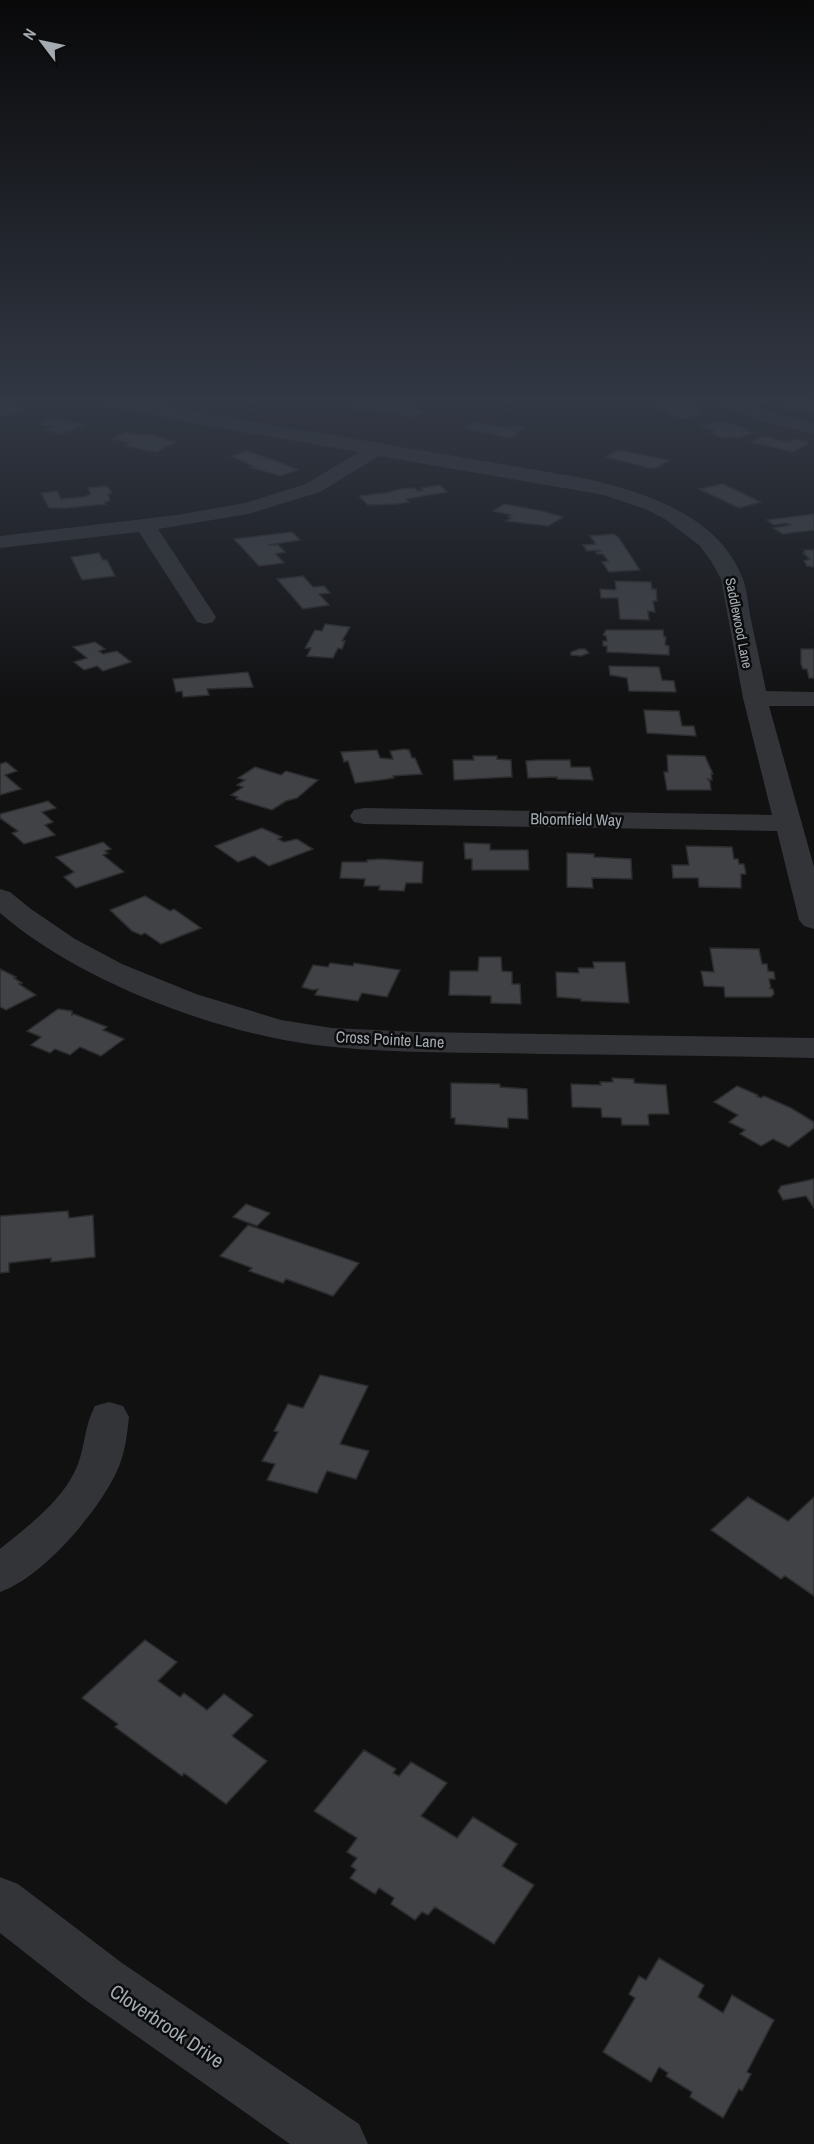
<svg xmlns="http://www.w3.org/2000/svg" width="814" height="2144" viewBox="0 0 814 2144" font-family="'Archivo Narrow',sans-serif">
  <rect width="100%" height="100%" fill="#111112"/>
  <path fill="#404245" stroke="#2b2c2e" stroke-width="1.5" d="M 0,403 L 11,406 L 23,411 L 8,416 L 0,414 Z
    M 362,403 L 403,403 L 412,406 L 408,408 L 424,411 L 414,417 L 355,407 Z
    M 684,403 L 700,412 L 697,413 L 701,415 L 681,419 L 659,407 Z
    M 786,403 L 814,403 L 814,413 L 800,409 L 802,409 Z
    M 51,418 L 60,419 L 86,425 L 61,434 L 46,430 L 53,427 L 37,423 Z
    M 724,421 L 747,429 L 745,430 L 754,433 L 737,438 L 730,436 L 723,438 L 711,433 L 717,432 L 700,426 Z
    M 473,422 L 509,428 L 515,425 L 526,427 L 511,438 L 462,428 Z
    M 125,432 L 145,436 L 148,434 L 176,442 L 156,452 L 125,446 L 130,443 L 111,439 Z
    M 763,436 L 788,442 L 794,439 L 809,443 L 793,452 L 751,442 Z
    M 618,450 L 669,460 L 656,468 L 649,468 L 606,457 Z
    M 247,451 L 279,462 L 298,470 L 280,476 L 250,467 L 254,466 L 231,456 Z
    M 723,484 L 761,502 L 739,508 L 699,489 Z
    M 440,485 L 447,492 L 406,499 L 409,502 L 396,504 L 368,505 L 359,496 L 385,493 L 401,489 L 414,488 L 418,491 L 423,490 L 421,488 Z
    M 107,486 L 112,493 L 108,494 L 110,501 L 105,502 L 106,504 L 67,508 L 49,508 L 41,493 L 57,491 L 61,499 L 84,497 L 91,494 L 88,488 Z
    M 504,504 L 542,511 L 563,517 L 548,526 L 506,521 L 512,518 L 508,517 L 511,515 L 493,511 Z
    M 814,514 L 814,530 L 783,534 L 773,528 L 791,525 L 786,523 L 774,525 L 767,520 Z
    M 292,532 L 300,540 L 268,545 L 278,545 L 285,552 L 276,554 L 284,563 L 259,566 L 234,539 Z
    M 614,534 L 619,538 L 640,570 L 609,572 L 602,562 L 608,561 L 603,554 L 597,554 L 596,552 L 601,551 L 600,550 L 587,551 L 583,545 L 596,544 L 590,536 Z
    M 804,550 L 814,550 L 814,567 L 807,566 L 804,561 L 810,559 L 803,553 L 805,553 Z
    M 99,553 L 103,560 L 107,560 L 115,576 L 82,580 L 71,557 Z
    M 303,576 L 313,587 L 324,586 L 330,593 L 319,594 L 329,605 L 303,609 L 277,579 Z
    M 615,581 L 651,582 L 652,589 L 656,589 L 657,601 L 653,601 L 655,612 L 648,611 L 649,620 L 620,619 L 618,598 L 601,598 L 600,589 L 616,590 Z
    M 325,624 L 350,627 L 342,641 L 345,641 L 342,649 L 338,648 L 333,658 L 307,656 L 311,648 L 305,648 L 315,630 L 322,631 Z
    M 606,630 L 663,630 L 664,637 L 666,637 L 665,645 L 669,646 L 669,655 L 607,652 L 607,646 L 603,646 L 603,641 L 607,641 L 606,636 L 603,635 Z
    M 95,642 L 105,649 L 99,651 L 103,654 L 117,651 L 131,662 L 103,671 L 97,666 L 84,670 L 74,662 L 87,658 L 73,647 Z
    M 579,649 L 585,649 L 589,653 L 581,656 L 571,655 L 571,652 Z
    M 801,649 L 814,649 L 814,678 L 809,678 L 807,669 L 803,669 L 801,664 Z
    M 609,666 L 659,667 L 662,680 L 674,681 L 676,692 L 629,691 L 627,678 L 610,675 Z
    M 248,672 L 253,687 L 207,689 L 209,695 L 183,697 L 182,691 L 176,692 L 173,679 Z
    M 644,710 L 679,711 L 682,726 L 694,726 L 696,736 L 647,733 Z
    M 405,749 L 409,750 L 412,758 L 415,758 L 422,774 L 393,776 L 394,778 L 381,780 L 355,783 L 348,761 L 344,762 L 341,752 L 377,750 L 380,758 L 391,759 L 393,759 L 390,751 Z
    M 667,755 L 705,756 L 713,774 L 711,774 L 712,780 L 708,779 L 710,782 L 711,790 L 667,790 L 664,772 L 668,772 Z
    M 473,756 L 497,756 L 497,759 L 511,760 L 512,777 L 454,780 L 453,760 L 474,760 Z
    M 538,760 L 570,760 L 571,767 L 590,767 L 593,780 L 557,779 L 557,777 L 528,778 L 526,761 Z
    M 6,762 L 17,771 L 5,775 L 21,789 L 0,795 L 0,764 Z
    M 255,767 L 281,775 L 286,771 L 318,780 L 297,798 L 286,801 L 272,810 L 236,799 L 238,797 L 231,795 L 243,787 L 237,785 L 245,780 L 238,778 Z
    M 48,801 L 56,808 L 42,812 L 53,822 L 45,825 L 55,835 L 24,844 L 12,833 L 18,831 L 0,818 L 0,814 Z
    M 262,828 L 282,837 L 278,839 L 284,842 L 297,839 L 313,849 L 269,866 L 254,856 L 238,862 L 215,846 Z
    M 103,842 L 111,849 L 105,851 L 108,853 L 103,855 L 124,872 L 76,888 L 64,877 L 74,872 L 56,857 Z
    M 464,843 L 490,844 L 490,850 L 528,850 L 529,870 L 472,870 L 472,859 L 465,859 Z
    M 686,846 L 732,847 L 734,859 L 738,859 L 739,864 L 744,864 L 746,874 L 741,874 L 741,888 L 699,887 L 698,878 L 673,878 L 672,865 L 689,865 Z
    M 567,853 L 594,854 L 594,857 L 631,859 L 632,879 L 592,878 L 593,888 L 567,887 Z
    M 381,859 L 423,862 L 422,883 L 406,883 L 404,891 L 379,890 L 380,886 L 364,886 L 365,879 L 340,878 L 342,862 L 367,862 L 367,860 Z
    M 145,896 L 170,911 L 174,909 L 201,928 L 161,944 L 145,933 L 141,935 L 132,931 L 110,910 Z
    M 710,948 L 759,949 L 762,964 L 767,964 L 768,971 L 774,972 L 775,979 L 769,979 L 771,988 L 769,988 L 773,989 L 774,994 L 771,997 L 725,997 L 724,987 L 704,986 L 701,971 L 714,972 Z
    M 479,957 L 501,957 L 502,971 L 512,972 L 512,984 L 520,984 L 521,1004 L 491,1003 L 491,996 L 449,995 L 450,971 L 478,971 Z
    M 593,962 L 625,962 L 629,1003 L 581,1001 L 581,999 L 557,997 L 556,972 L 579,973 L 578,968 L 594,968 Z
    M 330,963 L 353,966 L 354,963 L 400,970 L 387,997 L 362,993 L 358,1001 L 315,995 L 318,989 L 313,990 L 302,987 L 313,965 L 328,967 Z
    M 0,969 L 16,977 L 14,978 L 22,983 L 19,984 L 36,995 L 6,1010 L 0,1007 Z
    M 58,1009 L 72,1011 L 72,1015 L 74,1014 L 107,1027 L 103,1030 L 124,1039 L 101,1056 L 80,1047 L 70,1055 L 55,1049 L 50,1053 L 31,1045 L 41,1037 L 27,1031 Z
    M 612,1078 L 634,1079 L 634,1083 L 666,1085 L 669,1114 L 650,1114 L 648,1115 L 649,1125 L 622,1125 L 621,1118 L 602,1117 L 601,1108 L 572,1107 L 571,1084 L 601,1085 L 600,1082 L 613,1082 Z
    M 451,1083 L 500,1084 L 500,1087 L 527,1089 L 528,1119 L 508,1118 L 508,1128 L 455,1124 L 455,1118 L 451,1118 Z
    M 737,1086 L 758,1095 L 757,1096 L 761,1098 L 764,1096 L 791,1108 L 814,1122 L 814,1128 L 789,1147 L 773,1139 L 761,1146 L 740,1134 L 745,1130 L 729,1122 L 738,1115 L 714,1102 Z
    M 814,1179 L 814,1208 L 806,1196 L 783,1200 L 778,1191 L 781,1186 Z
    M 246,1204 L 270,1213 L 257,1226 L 233,1217 Z
    M 68,1211 L 69,1218 L 93,1215 L 95,1257 L 51,1262 L 51,1258 L 9,1263 L 9,1272 L 0,1273 L 0,1216 Z
    M 248,1225 L 359,1263 L 333,1296 L 286,1279 L 283,1283 L 249,1271 L 252,1268 L 220,1256 Z
    M 320,1375 L 368,1386 L 340,1444 L 369,1451 L 356,1479 L 327,1471 L 317,1493 L 267,1480 L 275,1464 L 262,1461 L 278,1432 L 274,1431 L 288,1404 L 303,1408 Z
    M 748,1497 L 788,1521 L 814,1497 L 814,1596 L 785,1576 L 781,1579 L 711,1530 Z
    M 145,1640 L 177,1662 L 158,1681 L 180,1697 L 184,1693 L 207,1710 L 224,1694 L 253,1715 L 232,1736 L 267,1761 L 226,1804 L 184,1773 L 182,1776 L 115,1727 L 118,1724 L 82,1698 Z
    M 364,1750 L 396,1769 L 393,1773 L 399,1776 L 411,1762 L 447,1783 L 421,1816 L 457,1838 L 473,1817 L 517,1844 L 502,1866 L 534,1885 L 494,1944 L 435,1907 L 428,1915 L 422,1912 L 415,1920 L 391,1904 L 394,1898 L 379,1888 L 375,1894 L 350,1878 L 356,1870 L 351,1866 L 357,1858 L 347,1852 L 357,1838 L 314,1811 Z
    M 659,1958 L 704,1985 L 698,1997 L 723,2013 L 732,1995 L 774,2020 L 747,2072 L 751,2074 L 742,2091 L 739,2089 L 723,2118 L 690,2097 L 692,2092 L 666,2076 L 668,2073 L 659,2067 L 651,2082 L 603,2052 L 635,1998 L 629,1994 L 639,1976 L 646,1980 Z"/>
  <g fill="none" stroke-linecap="round" stroke-linejoin="round">
    <path fill="#323437" fill-rule="evenodd" d="M 109,403 L 145,403 L 588,479 C 647,493 719,516 743,579 C 747,590 748,603 750,615 C 755,640 761,665 766,691 L 814,692 L 814,706 L 769,706 L 814,867 L 814,929 L 804,926 L 799,920 L 777,831 L 364,824 L 354,822 L 350,816 L 354,810 L 364,808 L 772,815 L 743,698 L 721,579 L 711,561 L 700,546 L 665,519 L 645,509 L 604,495 L 379,456 L 320,492 L 248,514 L 158,529 L 216,617 L 213,622 L 205,624 L 197,622 L 139,532 L 0,548 L 0,536 L 177,515 L 245,503 L 306,484 L 359,452 L 207,426 L 118,408 L 112,407 Z
      M 722,403 L 748,403 L 777,414 L 814,423 L 814,434 L 765,422 L 725,407 Z
      M 0,889 L 10,892 L 31,909 L 75,939 L 122,964 L 196,994 L 281,1020 L 332,1028 L 417,1032 L 814,1038 L 814,1058 C 723,1056 632,1055 542,1054 C 466,1052 390,1054 315,1045 C 213,1032 77,980 0,913 Z
      M 109,1402 L 123,1406 L 129,1417 C 127,1435 125,1454 117,1471 C 98,1512 43,1577 0,1592 L 0,1549 C 28,1526 65,1499 78,1464 C 85,1445 85,1424 95,1406 Z
      M 0,1877 L 18,1884 L 122,1963 L 359,2124 L 368,2144 L 290,2144 L 84,1999 L 0,1933 Z"/>
  </g>
  <linearGradient id="sky" x2="0" y2="1"><stop stop-color="#09090a"/><stop offset="0.57" stop-color="#323844"/><stop offset="1" stop-color="#323844" stop-opacity="0"/></linearGradient>
  <rect width="814" height="703" fill="url(#sky)"/>
  <g text-anchor="middle" stroke-width="5" stroke-linejoin="round" paint-order="stroke">
    <g font-size="14" fill="#a3abb2" stroke="#0c0c0d">
      <text transform="translate(739 623) rotate(79)" y="5">Saddlewood Lane</text>
    </g>
    <g font-size="16" fill="#a3abb2" stroke="#0c0c0d">
      <text transform="translate(576 819) rotate(1)" y="6">Bloomfield Way</text>
      <text transform="translate(390 1039) rotate(3)" y="6">Cross Pointe Lane</text>
    </g>
    <g font-size="20" fill="#a3abb2" stroke="#0c0c0d">
      <text transform="translate(167 2026) rotate(34)" y="7">Cloverbrook Drive</text>
    </g>
  </g>
  <g transform="translate(42 42) rotate(302)" stroke="#0c0c0d" stroke-width="4.5" paint-order="stroke">
  <path d="M0-4.5L10 22L0 15L-10 22Z" fill="#a3abb2"/>
  <text y="-9" font-size="16" font-weight="bold" text-anchor="middle" fill="#a3abb2">N</text>
  </g>
</svg>
